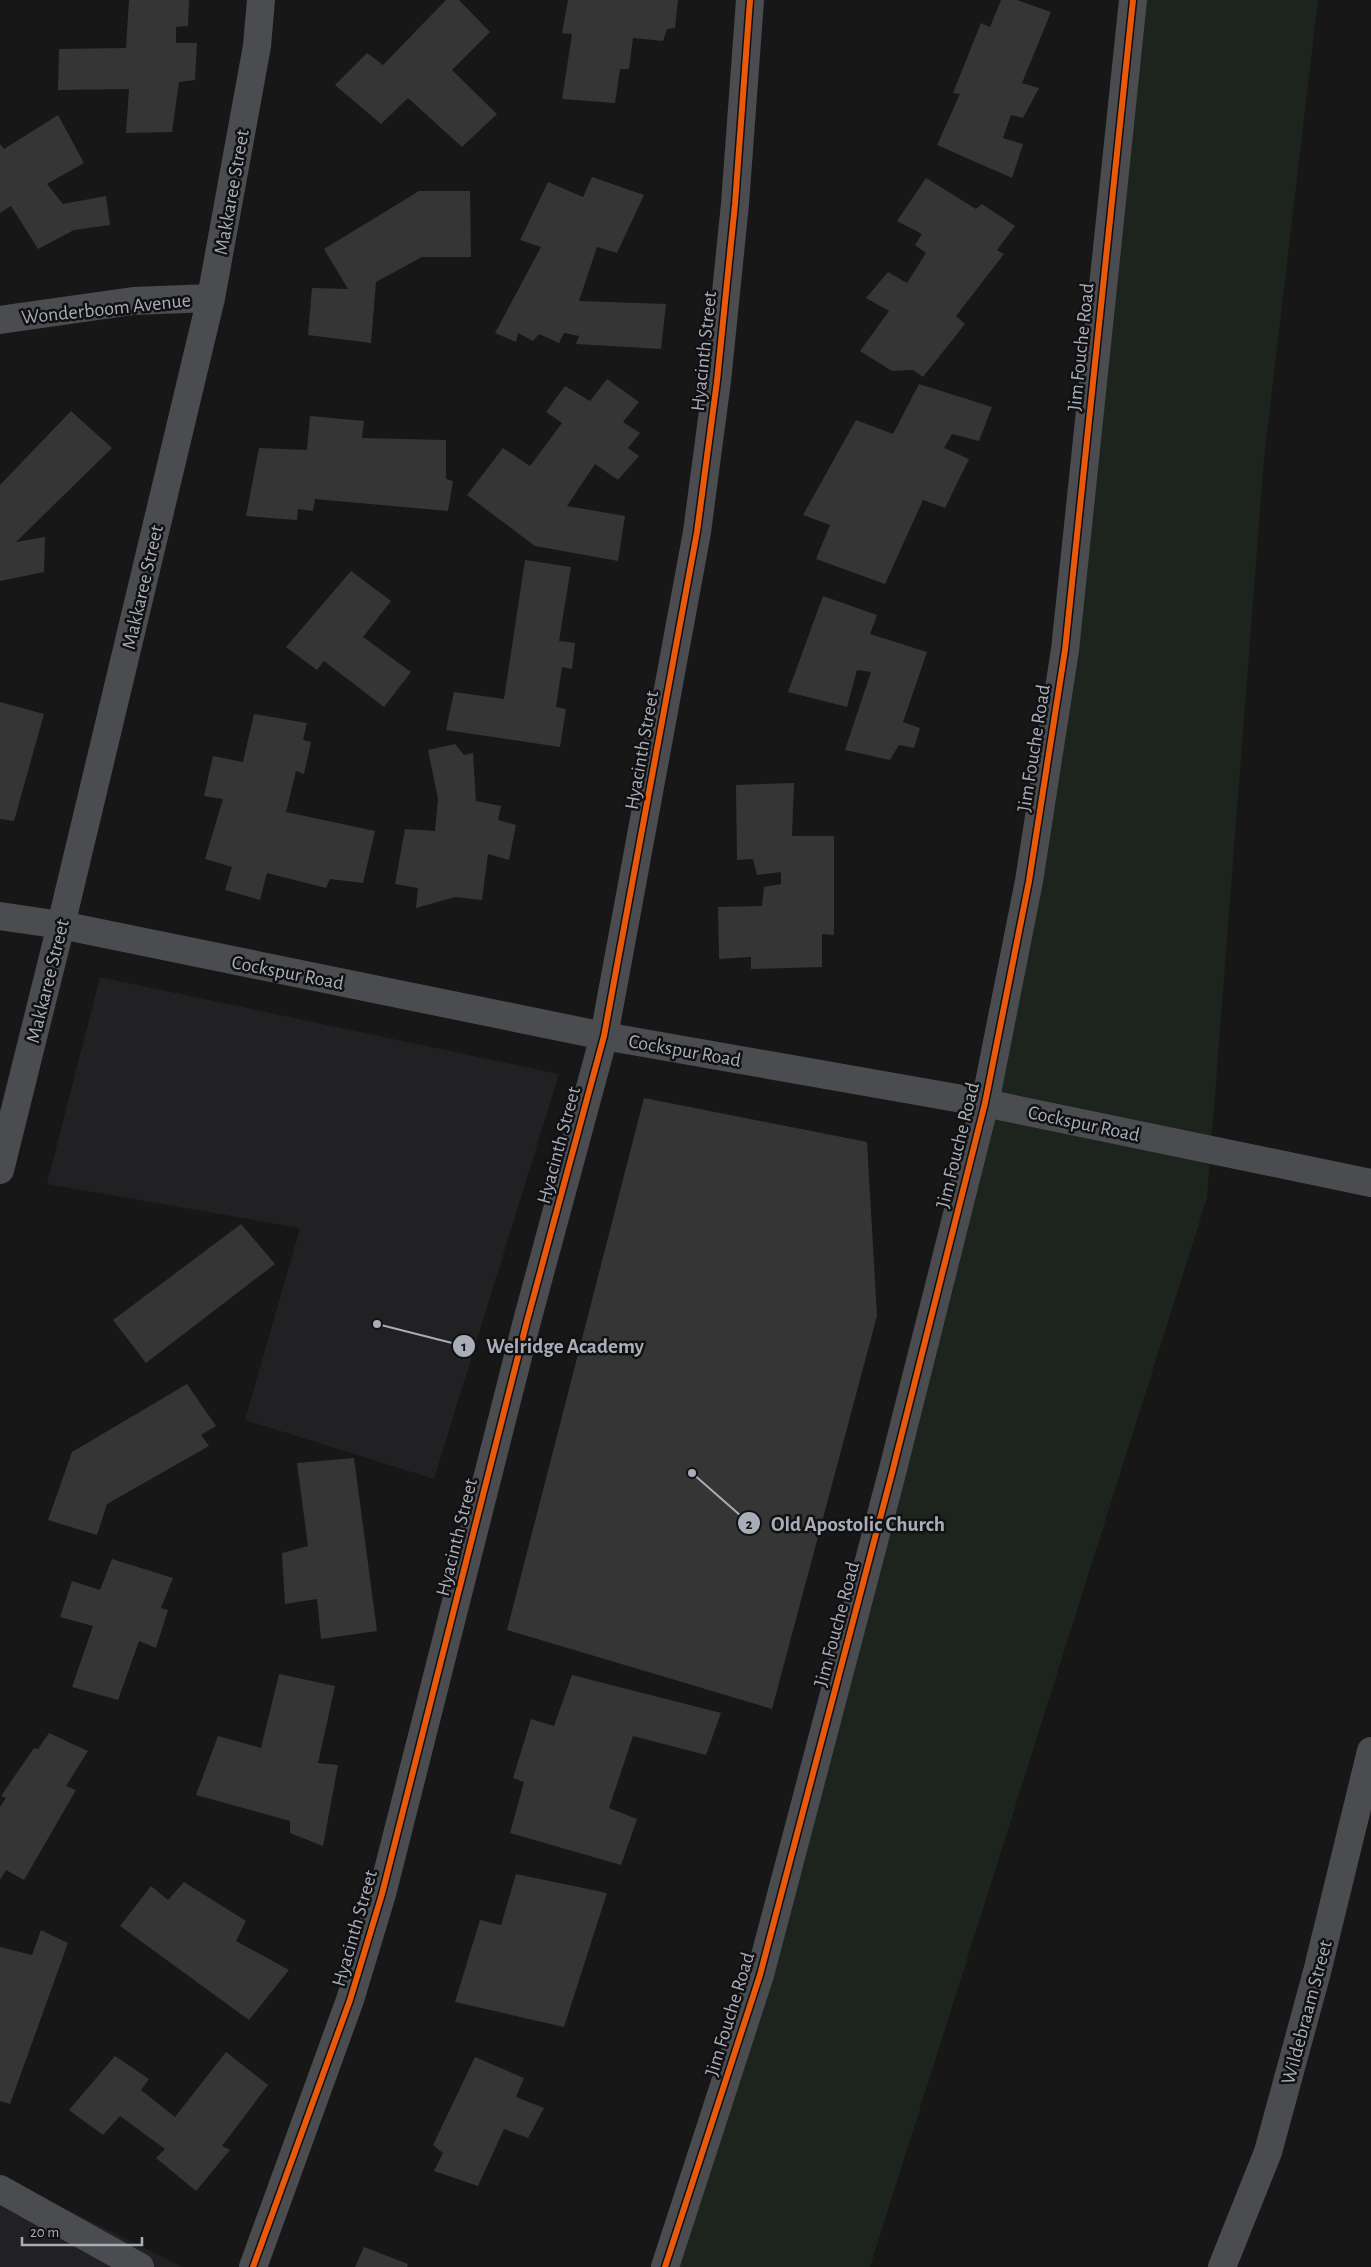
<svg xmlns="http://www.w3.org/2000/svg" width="1371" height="2267" viewBox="0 0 1371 2267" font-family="'Alegreya Sans',sans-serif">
  <rect width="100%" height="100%" fill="#171717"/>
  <path fill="#212123" d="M 100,977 L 559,1074 L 434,1479 L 245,1420 L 300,1228 L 47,1184 Z
    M 0,2176 L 182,2267 L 0,2267 Z"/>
  <path fill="#1d241e" d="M 1139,0 L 1318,0 L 1264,458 L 1207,1198 L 870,2267 L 668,2267 L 767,1967 L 1034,873 Z"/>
  <path fill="#353536" d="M 129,0 L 189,0 L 188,26 L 176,27 L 176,43 L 197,43 L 195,80 L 179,82 L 172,132 L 126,133 L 129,89 L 58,90 L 59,49 L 126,48 Z
    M 446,0 L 459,0 L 490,32 L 452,70 L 497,114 L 462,147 L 408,98 L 381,124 L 335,85 L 367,53 L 383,65 Z
    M 568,0 L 678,0 L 675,28 L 667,29 L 663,41 L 633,38 L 629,69 L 620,69 L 615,103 L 562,99 L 572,34 L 562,33 Z
    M 1001,0 L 1017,0 L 1051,12 L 1022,83 L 1039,88 L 1023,118 L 1011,115 L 1003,138 L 1023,144 L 1012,178 L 937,145 L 960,94 L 953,93 L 981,23 L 990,27 Z
    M 58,115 L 84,163 L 47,184 L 63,204 L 106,196 L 110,225 L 74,230 L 38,249 L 11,206 L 0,213 L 0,144 L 4,149 Z
    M 592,177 L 644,195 L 617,253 L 597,247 L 579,301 L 666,304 L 661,349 L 576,344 L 579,336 L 564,333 L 559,343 L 539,334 L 533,341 L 518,333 L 516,342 L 495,333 L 541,247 L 520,240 L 548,182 L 583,197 Z
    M 926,178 L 976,209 L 982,204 L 1015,226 L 997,250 L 1004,254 L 956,316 L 965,324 L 923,377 L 913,370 L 892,371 L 860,351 L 889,311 L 866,298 L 888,272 L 907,283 L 926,253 L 915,245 L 922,234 L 897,221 Z
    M 419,191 L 470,191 L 471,257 L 422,257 L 376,282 L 371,343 L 308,335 L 312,288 L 348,289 L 324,249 Z
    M 607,379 L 639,402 L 623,422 L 640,433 L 628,448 L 639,456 L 618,480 L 595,464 L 567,506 L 625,516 L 618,561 L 535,546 L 467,495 L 503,448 L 530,466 L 562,423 L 546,412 L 565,386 L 590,401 Z
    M 919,384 L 992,407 L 979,441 L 952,434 L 944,448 L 969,459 L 945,508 L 923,500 L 885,584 L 816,559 L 830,525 L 803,515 L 856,420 L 893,434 Z
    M 71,411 L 112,448 L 16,542 L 45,537 L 44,572 L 0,581 L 0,485 Z
    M 310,416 L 364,421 L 362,438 L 446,440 L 446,479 L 453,481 L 448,511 L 315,499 L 313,511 L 298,509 L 297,520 L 246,516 L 259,448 L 307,450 Z
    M 525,560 L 571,567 L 559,641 L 575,643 L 572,669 L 562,667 L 556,707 L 566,709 L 560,747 L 446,730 L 454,692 L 504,699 Z
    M 351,571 L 391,601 L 363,637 L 411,672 L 384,707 L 324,661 L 317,670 L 286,647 Z
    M 823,596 L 877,615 L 870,634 L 927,652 L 903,722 L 920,728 L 914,748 L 899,745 L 890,760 L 845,750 L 871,672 L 857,670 L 847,707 L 788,692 Z
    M 0,702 L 44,714 L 14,821 L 0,819 Z
    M 254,714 L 307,723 L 303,740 L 311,742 L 304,774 L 296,771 L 286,812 L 375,831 L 363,883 L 330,879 L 326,888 L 267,873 L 260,900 L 225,890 L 232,867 L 205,859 L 223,799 L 204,796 L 213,756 L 243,762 Z
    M 455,744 L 464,755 L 473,753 L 476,801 L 501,806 L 498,820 L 516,825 L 509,860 L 488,854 L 482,900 L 455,897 L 416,908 L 418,888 L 395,884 L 405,829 L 435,831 L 438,799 L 428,750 Z
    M 794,783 L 792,836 L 834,836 L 834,935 L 822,934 L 822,967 L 751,969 L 751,957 L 719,959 L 718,907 L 762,906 L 764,887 L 781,884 L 781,872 L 757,875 L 753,859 L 737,860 L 736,785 Z
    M 644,1098 L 867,1142 L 877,1316 L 772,1709 L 507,1630 Z
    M 241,1224 L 275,1264 L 146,1363 L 113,1320 Z
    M 187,1384 L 216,1426 L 201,1435 L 209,1446 L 107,1504 L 97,1535 L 48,1520 L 72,1452 Z
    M 354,1458 L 377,1631 L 321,1639 L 317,1599 L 285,1604 L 282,1553 L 308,1546 L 297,1463 Z
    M 112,1559 L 173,1578 L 161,1608 L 168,1610 L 156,1648 L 139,1641 L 118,1700 L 72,1687 L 93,1626 L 60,1617 L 72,1581 L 100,1590 Z
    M 279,1674 L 335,1686 L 318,1763 L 338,1765 L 323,1846 L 290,1833 L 290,1821 L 196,1795 L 218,1736 L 261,1748 Z
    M 572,1675 L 721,1713 L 706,1755 L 633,1736 L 609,1808 L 637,1819 L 621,1865 L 510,1833 L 524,1782 L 513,1778 L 531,1719 L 554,1726 Z
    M 49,1733 L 88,1751 L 66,1786 L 76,1790 L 24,1880 L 6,1870 L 0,1880 L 0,1807 L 6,1798 L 1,1796 L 34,1748 L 38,1749 Z
    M 516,1874 L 607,1893 L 564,2027 L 455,2002 L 480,1920 L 501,1925 Z
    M 184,1882 L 246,1921 L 236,1941 L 289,1970 L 249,2020 L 120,1926 L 151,1886 L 168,1900 Z
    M 41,1930 L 68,1943 L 10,2104 L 0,2101 L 0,1947 L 32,1955 Z
    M 226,2052 L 268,2085 L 222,2146 L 230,2150 L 196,2191 L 156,2158 L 165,2149 L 120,2116 L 103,2135 L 69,2110 L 115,2056 L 149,2079 L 141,2090 L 175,2117 Z
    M 475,2057 L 524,2078 L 516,2097 L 544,2108 L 528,2138 L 504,2129 L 478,2186 L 434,2171 L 443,2153 L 433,2145 Z
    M 364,2247 L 408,2264 L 407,2267 L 355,2267 Z"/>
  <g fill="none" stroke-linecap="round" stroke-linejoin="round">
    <path stroke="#4b4c50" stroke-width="28" d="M 0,320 L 133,301 L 211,298
      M 0,916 L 61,925 L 604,1036 L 985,1103 L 1371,1183
      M 0,1170 L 61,925 L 211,298 L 257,46 L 261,0
      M 0,2189 L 140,2267
      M 253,2267 L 350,2000 L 382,1894 L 527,1321 L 604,1036 L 697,532 L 717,381 L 735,204 L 750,0
      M 1222,2267 L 1268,2152 L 1317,1972 L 1371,1751"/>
    <path stroke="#4b4c50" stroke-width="28" d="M 665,2267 L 760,1975 L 892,1473 L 985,1103 L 1029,881 L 1065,650 L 1133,0"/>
    <defs>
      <path id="cycleway" d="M 253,2267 L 350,2000 L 382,1894 L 527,1321 L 604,1036 L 697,532 L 717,381 L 735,204 L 750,0
        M 665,2267 L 760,1975 L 892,1473 L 985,1103 L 1029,881 L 1065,650 L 1133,0"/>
    </defs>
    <use href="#cycleway" stroke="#111113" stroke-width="9"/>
    <use href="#cycleway" stroke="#e8590c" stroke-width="6"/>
  </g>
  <g text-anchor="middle" stroke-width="5" stroke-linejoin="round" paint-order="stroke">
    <g font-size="20" fill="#a8adb8" stroke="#111113">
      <text transform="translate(231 192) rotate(-80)" y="7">Makkaree Street</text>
      <text transform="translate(106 308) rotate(-6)" y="7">Wonderboom Avenue</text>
      <text transform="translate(1080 347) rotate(-84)" y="7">Jim Fouche Road</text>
      <text transform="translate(703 351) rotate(-84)" y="7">Hyacinth Street</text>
      <text transform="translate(142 587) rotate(-77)" y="7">Makkaree Street</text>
      <text transform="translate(1033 748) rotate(-81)" y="7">Jim Fouche Road</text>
      <text transform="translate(641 750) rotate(-80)" y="7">Hyacinth Street</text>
      <text transform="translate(288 972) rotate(11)" y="7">Cockspur Road</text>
      <text transform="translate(47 981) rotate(-76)" y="7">Makkaree Street</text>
      <text transform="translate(685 1050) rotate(10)" y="7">Cockspur Road</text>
      <text transform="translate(1084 1123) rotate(12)" y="7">Cockspur Road</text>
      <text transform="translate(558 1145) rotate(-75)" y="7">Hyacinth Street</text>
      <text transform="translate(957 1145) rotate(-76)" y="7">Jim Fouche Road</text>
      <text transform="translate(456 1537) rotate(-76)" y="7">Hyacinth Street</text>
      <text transform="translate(836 1624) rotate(-75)" y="7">Jim Fouche Road</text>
      <text transform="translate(354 1928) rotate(-74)" y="7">Hyacinth Street</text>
      <text transform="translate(1306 2012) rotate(-75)" y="7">Wildebraam Street</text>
      <text transform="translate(729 2014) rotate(-73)" y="7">Jim Fouche Road</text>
    </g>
  </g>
  <path fill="none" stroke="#a8adb8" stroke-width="2" d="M377 1324L464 1346M692 1473L749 1523"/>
  <g fill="#a8adb8" stroke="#111113" stroke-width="2">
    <circle cx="377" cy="1324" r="5"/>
    <circle cx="692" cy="1473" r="5"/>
    <circle cx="464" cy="1346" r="12"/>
    <circle cx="749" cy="1523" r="12"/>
  </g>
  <g font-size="15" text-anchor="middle" font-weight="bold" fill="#111">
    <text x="464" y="1351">1</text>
    <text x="749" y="1529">2</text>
  </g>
  <g font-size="21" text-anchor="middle" font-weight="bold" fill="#a8adb8" stroke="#111113" stroke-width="5" stroke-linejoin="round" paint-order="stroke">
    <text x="565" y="1353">Welridge Academy</text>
    <text x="858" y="1531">Old Apostolic Church</text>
  </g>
  <path d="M22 2237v8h120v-8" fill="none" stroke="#a8adb8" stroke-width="2.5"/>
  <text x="30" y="2237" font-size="15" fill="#a8adb8" stroke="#111113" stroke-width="4" paint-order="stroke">20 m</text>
</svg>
